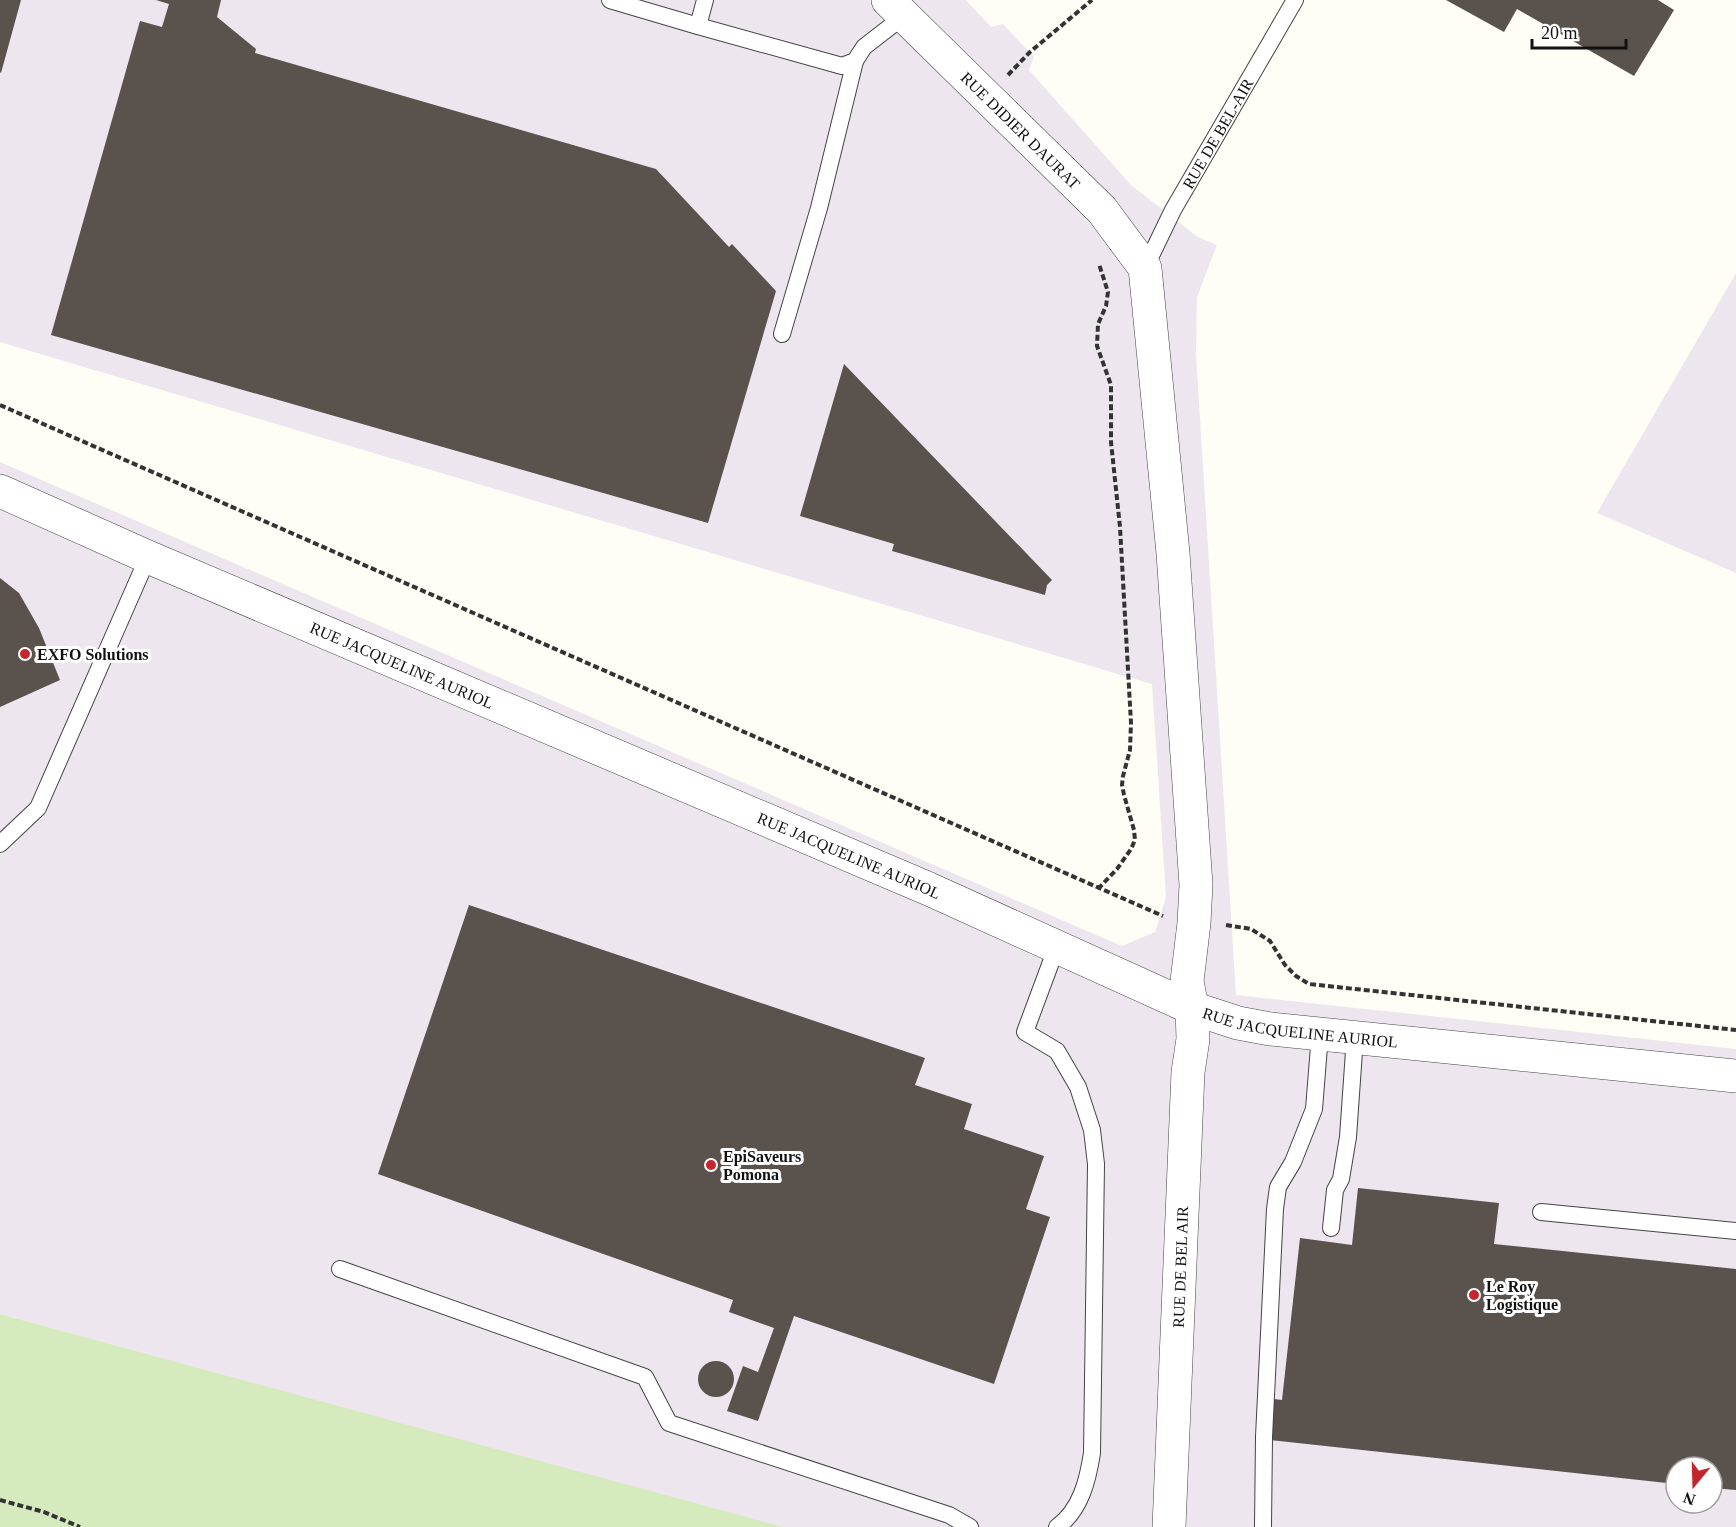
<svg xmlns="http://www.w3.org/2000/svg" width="1736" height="1527" viewBox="0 0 1736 1527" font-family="Georgia,serif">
  <rect width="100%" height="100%" fill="#fffdf5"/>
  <path fill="#eee6ef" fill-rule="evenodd" d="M 0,0 L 966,0 L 991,27 L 1003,24 L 1034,57 L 1029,70 L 1131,185 L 1198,237 L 1217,245 L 1197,297 L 1196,354 L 1236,995 L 1736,1049 L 1736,1527 L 773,1527 L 0,1314 L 0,462 L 1122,946 L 1155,932 L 1166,897 L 1152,684 L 0,342 ZM 1676,1467 L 1712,1467 L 1712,1503 L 1676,1503 Z
    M 1736,273 L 1736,573 L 1597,513 Z"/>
  <path fill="#d5ebbd" d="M 0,1314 L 783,1527 L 0,1527 Z"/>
  <path fill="#5a524d" d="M 0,0 L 21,0 L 1,73 L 0,72 Z
    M 156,0 L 221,0 L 217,17 L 256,49 L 255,53 L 656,169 L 729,247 L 732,244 L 776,291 L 708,523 L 51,335 L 140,21 L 162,27 L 169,4 Z
    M 1446,0 L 1658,0 L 1674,10 L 1634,76 L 1517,9 L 1504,32 Z
    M 844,364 L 1052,580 L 1047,585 L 1045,595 L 892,551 L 894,544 L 800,516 Z
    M 0,578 L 19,593 L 39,628 L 60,680 L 0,707 Z
    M 469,905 L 925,1058 L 915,1085 L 972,1104 L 964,1129 L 1044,1156 L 1026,1209 L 1050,1217 L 994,1384 L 794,1316 L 758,1421 L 727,1411 L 743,1366 L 758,1372 L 774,1328 L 729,1312 L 733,1300 L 378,1174 Z
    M 1358,1188 L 1499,1203 L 1494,1244 L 1736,1269 L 1736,1490 L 1712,1488 L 1712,1467 L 1676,1467 L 1676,1484 L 1270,1440 L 1274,1399 L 1282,1400 L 1300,1238 L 1352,1245 Z
    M698 1379a18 18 0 1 1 36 0a18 18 0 1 1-36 0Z"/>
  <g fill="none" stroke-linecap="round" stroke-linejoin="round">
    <defs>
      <g id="service">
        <path d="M 610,0 L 698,26 L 705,0"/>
        <path d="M 698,26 L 842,66 L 855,61 L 864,47 L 904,16"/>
        <path id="s1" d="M 1145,268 L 1173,210 L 1295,0"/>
        <path d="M 782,334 L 819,208 L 855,61"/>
        <path d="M 0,844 L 38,808 L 148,557"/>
        <path d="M 1541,1212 L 1736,1231"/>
        <path d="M 1331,1228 L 1335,1190 L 1341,1179 L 1348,1137 L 1355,1037"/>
        <path d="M 340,1269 L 645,1377 L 669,1423 L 949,1515 L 970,1527"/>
        <path d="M 1057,1527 C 1081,1510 1088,1479 1092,1453 L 1096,1164 L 1092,1130 L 1078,1087 L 1057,1051 L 1025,1032 L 1057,946"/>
        <path d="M 1263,1527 L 1264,1437 L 1275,1209 L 1278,1187 L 1293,1162 L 1314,1109 L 1320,1034"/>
      </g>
      <g id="minor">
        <path id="s2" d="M 888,0 L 1102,210 L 1145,268 L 1173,553 L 1196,885 L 1194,923 L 1187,981 L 1192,1008 L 1193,1039 L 1188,1072 L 1169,1527"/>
      </g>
      <g id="tertiary">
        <path id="s3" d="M 0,491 L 148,557 L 929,889 L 1192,1008 L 1238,1023 L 1270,1029 L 1736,1076"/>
      </g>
    </defs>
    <use href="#service" stroke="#444" stroke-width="18"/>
    <use href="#minor" stroke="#444" stroke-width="34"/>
    <use href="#tertiary" stroke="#444" stroke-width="34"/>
    <path stroke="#333" stroke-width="4" stroke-dasharray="6 3" stroke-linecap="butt" d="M 1008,75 L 1030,52 L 1092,0
      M 0,405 L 1163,916
      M 1098,889 L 1117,869 L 1131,849 L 1135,840 L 1134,830 L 1124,795 L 1122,785 L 1123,776 L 1130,750 L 1131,723 L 1120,527 L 1111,442 L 1111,385 L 1097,346 L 1098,324 L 1106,306 L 1108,292 L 1099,264
      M 1226,925 L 1251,929 L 1270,941 L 1285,965 L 1296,976 L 1309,984 L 1736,1030
      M 0,1500 L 44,1512 L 80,1527"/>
    <use href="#service" stroke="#fff" stroke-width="16"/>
    <use href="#minor" stroke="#fff" stroke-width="33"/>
    <use href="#tertiary" stroke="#fff" stroke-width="33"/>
  </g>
  <g fill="#c4262e" stroke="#fff" stroke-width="2">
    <circle cx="25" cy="654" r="6"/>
    <circle cx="711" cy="1165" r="6"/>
    <circle cx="1474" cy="1295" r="6"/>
  </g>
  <g text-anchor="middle" stroke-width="6" stroke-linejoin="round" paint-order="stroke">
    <g font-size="16" fill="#111" stroke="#fff">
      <text dy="6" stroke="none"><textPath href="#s2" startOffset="186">RUE DIDIER DAURAT</textPath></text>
      <text dy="6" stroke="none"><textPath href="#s1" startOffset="153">RUE DE BEL-AIR</textPath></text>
      <text dy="6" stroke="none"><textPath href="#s3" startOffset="438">RUE JACQUELINE AURIOL</textPath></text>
      <text dy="6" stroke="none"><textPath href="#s3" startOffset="924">RUE JACQUELINE AURIOL</textPath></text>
      <text dy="6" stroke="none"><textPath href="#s3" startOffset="1410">RUE JACQUELINE AURIOL</textPath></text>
      <text transform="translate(1180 1267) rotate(-88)" y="6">RUE DE BEL AIR</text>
    </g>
    <g font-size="16" font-weight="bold" fill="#111" stroke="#fff" text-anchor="start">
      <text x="37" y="660">EXFO Solutions</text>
      <text x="723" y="1162">EpiSaveurs<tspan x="723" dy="18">Pomona</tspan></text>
      <text x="1486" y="1292">Le Roy<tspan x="1486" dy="18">Logistique</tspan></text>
    </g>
  </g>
  <g transform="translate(1694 1485) rotate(199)"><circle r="28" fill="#ffffff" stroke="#a0a0a0" stroke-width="1.5"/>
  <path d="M0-4.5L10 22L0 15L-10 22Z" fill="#c4262e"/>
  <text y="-9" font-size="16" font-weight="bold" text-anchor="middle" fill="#111111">N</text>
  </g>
  <path d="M1532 39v9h94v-9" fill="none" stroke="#111111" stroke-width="3"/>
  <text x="1541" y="39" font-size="18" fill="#111111" stroke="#ffffff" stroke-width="4.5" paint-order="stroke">20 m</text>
</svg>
